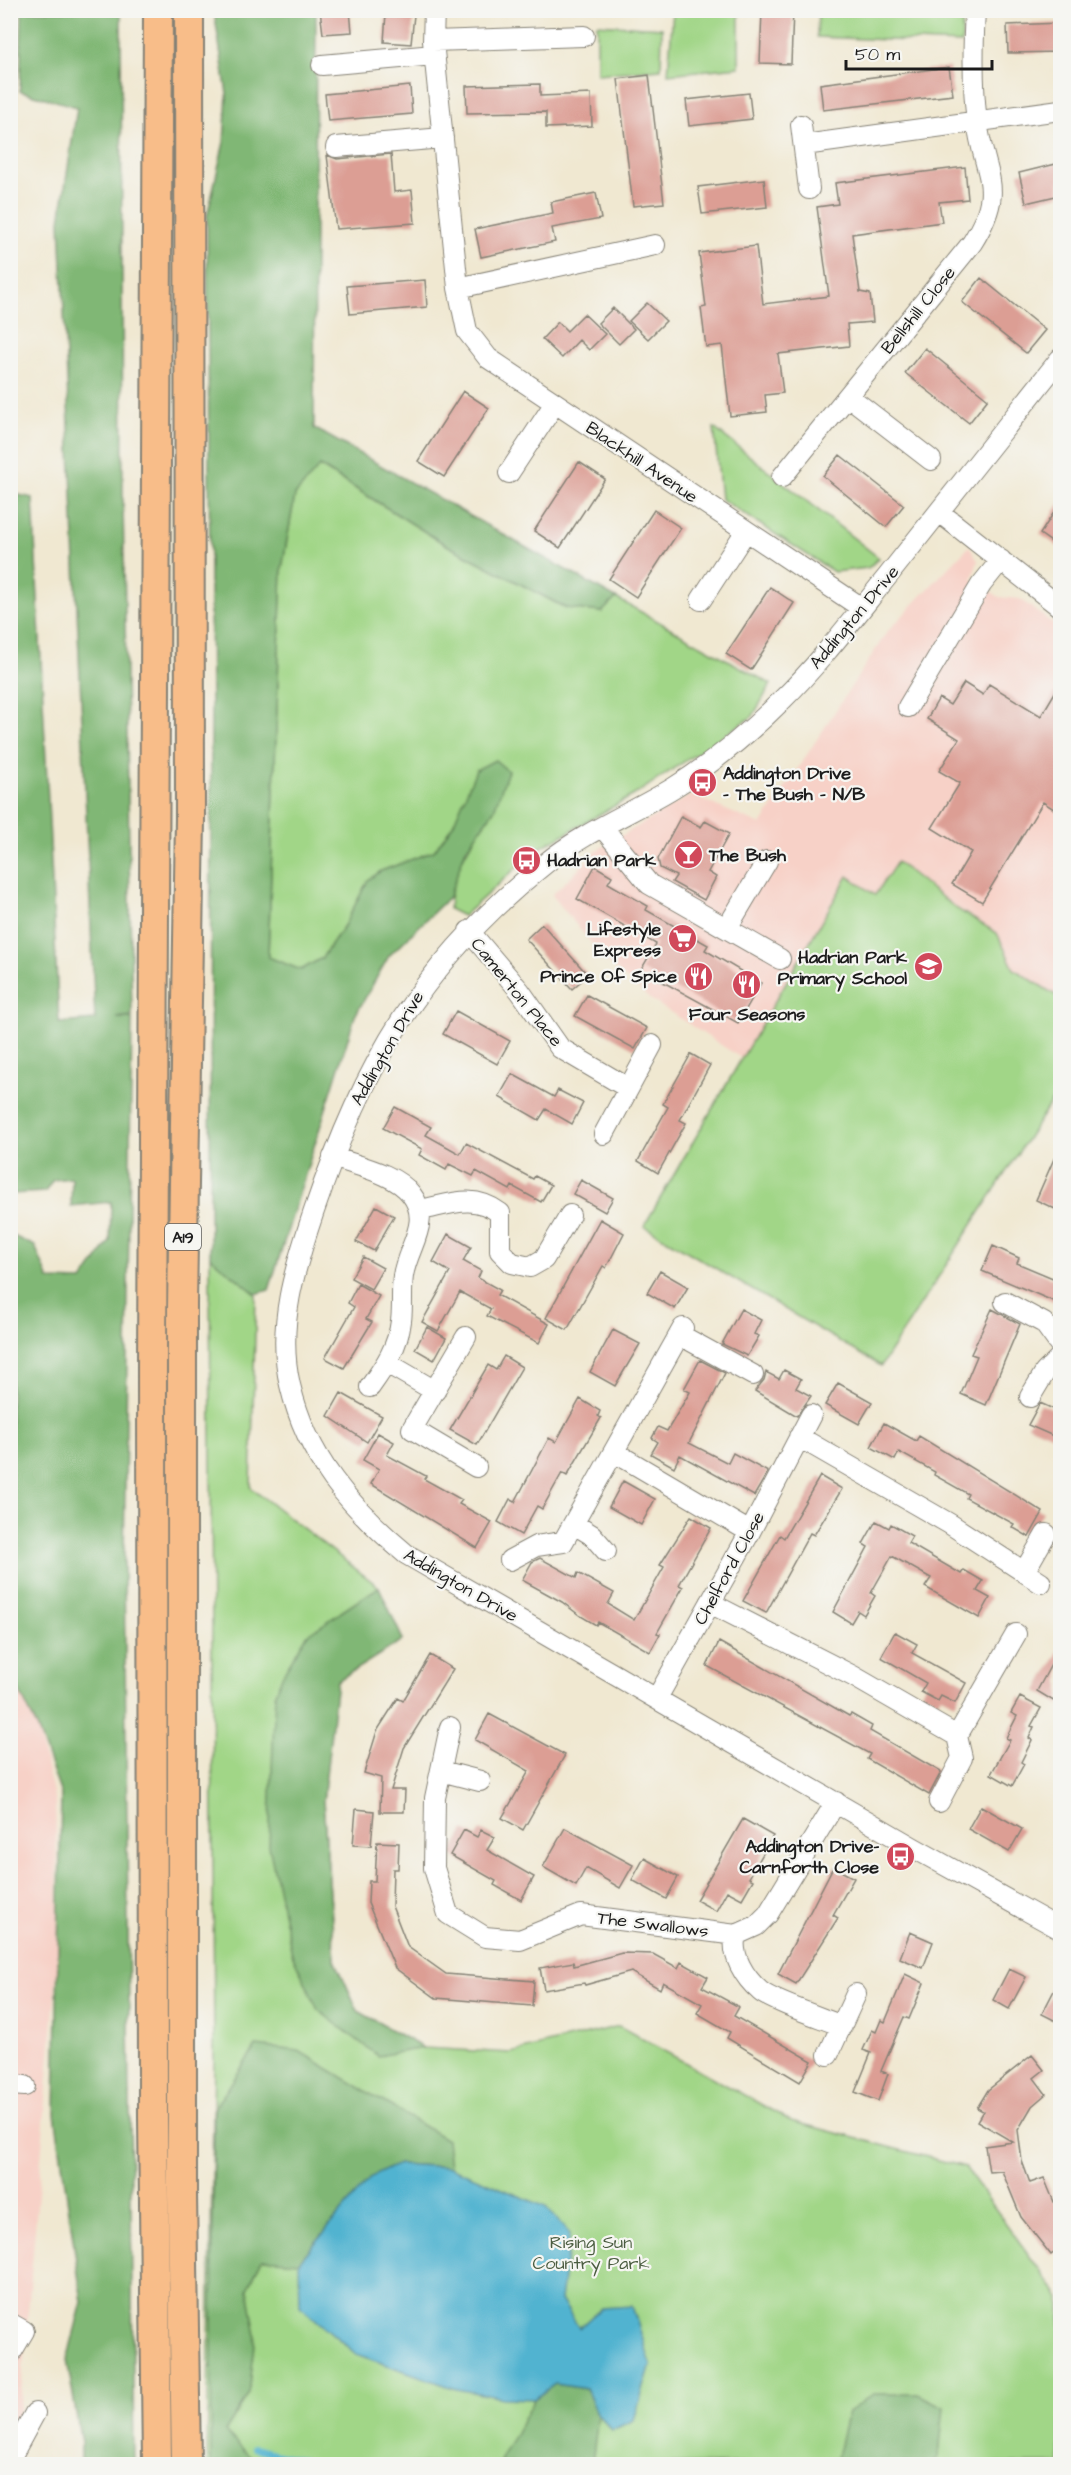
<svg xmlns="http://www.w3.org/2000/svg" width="1071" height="2475" viewBox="0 0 1071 2475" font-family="'Architects Daughter',sans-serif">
  <rect width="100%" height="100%" fill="#f6f6f2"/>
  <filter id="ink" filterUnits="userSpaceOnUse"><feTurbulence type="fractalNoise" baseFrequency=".0167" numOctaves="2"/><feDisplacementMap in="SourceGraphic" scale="12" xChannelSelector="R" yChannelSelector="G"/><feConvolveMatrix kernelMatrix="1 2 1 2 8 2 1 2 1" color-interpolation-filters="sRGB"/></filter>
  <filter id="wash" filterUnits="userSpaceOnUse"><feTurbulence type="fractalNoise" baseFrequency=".008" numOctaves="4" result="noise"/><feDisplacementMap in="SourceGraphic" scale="24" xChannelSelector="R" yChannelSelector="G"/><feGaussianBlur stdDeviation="1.35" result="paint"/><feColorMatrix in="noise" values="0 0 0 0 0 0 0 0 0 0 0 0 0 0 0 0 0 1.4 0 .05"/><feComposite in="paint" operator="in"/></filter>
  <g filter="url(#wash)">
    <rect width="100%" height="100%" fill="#f0e8d1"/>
    <path fill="#f7d1c7" d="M 969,546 L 978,561 L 972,579 L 999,597 L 1020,599 L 1060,629 L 1060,1088 L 881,1366 L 644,1226 L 741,1058 L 650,999 L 607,962 L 552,895 L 599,849 L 691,795 L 761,825 L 887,632 Z
      M 10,1672 L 37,1727 L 55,1801 L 59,1948 L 15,2464 L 10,2464 Z"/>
    <path fill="#a1d687" stroke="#5e7952" stroke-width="1.5" d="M 673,11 L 739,11 L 739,67 L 668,74 Z
      M 818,11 L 962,11 L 962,43 L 817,37 Z
      M 597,24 L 662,28 L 661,69 L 597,74 Z
      M 714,428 L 879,558 L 868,568 L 834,572 L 721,499 Z
      M 319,466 L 443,543 L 565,608 L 602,612 L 616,598 L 771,684 L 753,716 L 634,795 L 536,850 L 463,916 L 449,909 C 451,871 472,840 494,810 L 477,770 L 453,825 L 434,851 L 381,871 L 322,958 L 301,970 L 268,957 L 282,568 L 295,495 Z
      M 897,862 L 957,909 L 997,933 L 1014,969 L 1060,998 L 1060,1088 L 881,1366 L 644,1226 L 848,876 L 875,895 Z
      M 210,1257 L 256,1294 L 251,1488 L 379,1587 L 341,1612 L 323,1801 L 335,1960 L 358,2011 L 423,2048 L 511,2053 L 619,2026 L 791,2121 L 965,2167 L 1060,2298 L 1060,2464 L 207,2464 L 214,2058 Z"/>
    <path fill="#80b774" stroke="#4e6a48" stroke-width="1.5" d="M 22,11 L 121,11 L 123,502 L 132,1016 L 117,1018 L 132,1018 L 124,1560 L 134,2464 L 81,2464 L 81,2442 L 67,2360 L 82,2302 L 55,2114 L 61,1794 L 37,1727 L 10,1672 L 11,1235 L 35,1246 L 49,1280 L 82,1281 L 110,1241 L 111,1202 L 71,1206 L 72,1178 L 53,1180 L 45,1192 L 11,1194 L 10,498 L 15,494 L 33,498 L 59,1023 L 95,1020 L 60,221 L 77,107 L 20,91 Z
      M 214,11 L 316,11 L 314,428 L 616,598 L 602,612 L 566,608 L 443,543 L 320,466 L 295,495 L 282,568 L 268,957 L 301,970 L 322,958 L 344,926 L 368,880 L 381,871 L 434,851 L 453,825 L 476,770 L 495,760 L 508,771 L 494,810 L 466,849 L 449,897 L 389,956 L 355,1016 L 269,1290 L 256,1294 L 210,1257 L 211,710 L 207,216 L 224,142 L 227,94 Z
      M 379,1587 L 403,1640 L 337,1681 L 323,1801 L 335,1960 L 358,2011 L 423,2048 L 378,2056 L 318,2010 L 292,1954 L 269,1846 L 275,1693 L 283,1674 L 307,1635 Z
      M 256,2046 L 299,2051 L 447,2140 L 450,2167 L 398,2164 L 354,2197 L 299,2262 L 262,2259 L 248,2289 L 256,2335 L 249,2394 L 225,2432 L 257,2464 L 211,2464 L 214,2109 Z
      M 555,2384 L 586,2389 L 598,2415 L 592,2464 L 499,2464 L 534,2399 Z
      M 873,2394 L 918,2394 L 944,2407 L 939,2455 L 934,2464 L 835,2464 L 848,2412 Z"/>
    <path fill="#51b3d0" stroke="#366876" stroke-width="1.5" d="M 398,2164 L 450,2167 L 546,2207 L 570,2234 L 561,2300 L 579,2328 L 601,2308 L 632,2306 L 651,2364 L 634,2420 L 612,2430 L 598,2415 L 586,2389 L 555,2384 L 534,2399 L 503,2398 L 456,2389 L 356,2354 L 300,2306 L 299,2262 L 371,2177 Z"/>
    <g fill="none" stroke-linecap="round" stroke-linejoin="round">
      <path stroke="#51b3d0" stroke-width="6" d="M 254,2448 L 317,2464"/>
    </g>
    <g id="blocks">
      <path fill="#dc9e94" d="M 320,10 L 350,10 L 352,32 L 323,34 Z
        M 762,10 L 793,10 L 791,64 L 760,63 Z
        M 386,13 L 414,15 L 411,44 L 384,42 Z
        M 1060,23 L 1060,52 L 1008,53 L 1007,25 Z
        M 949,67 L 953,95 L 823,110 L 820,84 Z
        M 649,75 L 664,203 L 633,206 L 618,79 Z
        M 540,84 L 540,96 L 591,94 L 592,126 L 546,128 L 546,112 L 467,113 L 466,86 Z
        M 410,86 L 412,114 L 328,121 L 325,94 Z
        M 749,93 L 752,119 L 689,126 L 686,100 Z
        M 391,154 L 394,192 L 412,190 L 415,223 L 336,229 L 327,155 L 337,159 Z
        M 1060,163 L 1060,195 L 1026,203 L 1019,173 Z
        M 965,167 L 968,199 L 939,202 L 942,222 L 852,234 L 860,292 L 870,294 L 873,322 L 847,324 L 849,346 L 778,354 L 783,393 L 765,395 L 767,412 L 730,416 L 722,345 L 706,347 L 701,308 L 706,307 L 699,253 L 756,246 L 763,304 L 829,296 L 817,207 L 838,204 L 835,183 Z
        M 764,179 L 767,207 L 702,214 L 698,187 Z
        M 596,193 L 601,219 L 552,228 L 555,242 L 481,257 L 475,229 L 553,213 L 551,202 Z
        M 981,278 L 1045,330 L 1026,353 L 962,302 Z
        M 425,280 L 427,307 L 350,314 L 347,286 Z
        M 647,303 L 666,321 L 648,339 L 629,321 Z
        M 613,308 L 634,329 L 619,344 L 598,323 Z
        M 584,314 L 605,334 L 589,350 L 579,340 L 562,358 L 542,339 L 558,322 L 567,331 Z
        M 925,348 L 988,399 L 969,423 L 905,373 Z
        M 463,391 L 489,408 L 444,477 L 418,461 Z
        M 840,455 L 904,505 L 886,527 L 823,476 Z
        M 579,462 L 605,479 L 560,548 L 534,531 Z
        M 1060,503 L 1060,548 L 1040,534 Z
        M 654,510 L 681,528 L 636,597 L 609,579 Z
        M 770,587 L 794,603 L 751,670 L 726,654 Z
        M 964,683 L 983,695 L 989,684 L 1041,716 L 1060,684 L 1060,813 L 1043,802 L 982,902 L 952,884 L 971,852 L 932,828 L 960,783 L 939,771 L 959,739 L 927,719 L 939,698 L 950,705 Z
        M 681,816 L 701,827 L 705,821 L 729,834 L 708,872 L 716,877 L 704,900 L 672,882 L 676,876 L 660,868 L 658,859 Z
        M 595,866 L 612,876 L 608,883 L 648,906 L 646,910 L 708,945 L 705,950 L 761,983 L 738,1023 L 641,970 L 656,944 L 577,899 Z
        M 542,924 L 588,975 L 572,989 L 526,939 Z
        M 587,995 L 647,1028 L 635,1049 L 575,1016 Z
        M 456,1011 L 510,1041 L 497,1064 L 443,1034 Z
        M 691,1054 L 710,1065 L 680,1120 L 686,1123 L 658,1173 L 638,1161 L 668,1107 L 663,1104 Z
        M 512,1074 L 554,1097 L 558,1090 L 583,1103 L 572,1124 L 546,1109 L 539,1120 L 499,1097 Z
        M 395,1107 L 431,1127 L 426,1135 L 460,1154 L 466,1143 L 533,1179 L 535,1176 L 551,1185 L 541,1202 L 512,1186 L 510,1190 L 476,1171 L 473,1176 L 449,1164 L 446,1170 L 419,1155 L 422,1149 L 383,1128 Z
        M 1060,1145 L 1060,1196 L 1055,1209 L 1036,1200 Z
        M 581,1180 L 613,1198 L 605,1212 L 573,1194 Z
        M 376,1206 L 394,1216 L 374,1251 L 356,1242 Z
        M 600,1219 L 624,1233 L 606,1268 L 603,1266 L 567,1330 L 546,1318 Z
        M 448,1234 L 471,1247 L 463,1261 L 481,1271 L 478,1278 L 500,1290 L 497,1295 L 549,1324 L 539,1343 L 487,1316 L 491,1309 L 460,1292 L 438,1331 L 422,1322 L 450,1272 L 433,1262 Z
        M 993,1246 L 1019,1258 L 1017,1263 L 1060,1281 L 1060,1304 L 982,1271 Z
        M 363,1257 L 383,1268 L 371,1289 L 351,1278 Z
        M 660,1271 L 688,1287 L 675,1309 L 647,1293 Z
        M 358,1284 L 379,1296 L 366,1319 L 372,1322 L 344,1368 L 325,1358 L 354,1307 L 348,1303 Z
        M 741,1309 L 761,1320 L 754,1334 L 759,1336 L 747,1356 L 722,1344 Z
        M 992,1309 L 1020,1324 L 986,1405 L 961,1394 L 977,1356 L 971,1354 Z
        M 427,1327 L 446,1338 L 434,1360 L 415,1349 Z
        M 613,1330 L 640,1344 L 615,1386 L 590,1372 Z
        M 504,1356 L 522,1367 L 477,1445 L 450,1430 L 488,1365 L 496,1370 Z
        M 700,1360 L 725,1373 L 689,1443 L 728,1463 L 733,1453 L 768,1472 L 754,1496 L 680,1455 L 674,1467 L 651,1454 L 658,1442 L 652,1438 L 658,1427 L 667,1431 L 690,1392 L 684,1389 Z
        M 784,1370 L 801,1379 L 796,1388 L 811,1396 L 797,1416 L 755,1391 L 764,1380 L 766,1372 L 779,1379 Z
        M 838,1383 L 872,1402 L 859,1424 L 825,1405 Z
        M 341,1393 L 382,1416 L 367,1442 L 328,1416 Z
        M 580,1399 L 600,1411 L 598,1416 L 601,1418 L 567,1476 L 562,1473 L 542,1509 L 537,1506 L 521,1535 L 498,1522 L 510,1499 L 515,1502 L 549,1438 L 556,1442 Z
        M 1040,1403 L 1060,1412 L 1060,1439 L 1028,1425 Z
        M 884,1423 L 916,1441 L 919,1436 L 1043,1512 L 1029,1537 L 1012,1527 L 1014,1524 L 966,1498 L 968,1494 L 934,1475 L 935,1472 L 899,1452 L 895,1460 L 871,1447 Z
        M 378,1433 L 394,1442 L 387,1455 L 426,1476 L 424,1479 L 462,1500 L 459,1504 L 492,1522 L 477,1548 L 371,1484 L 379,1469 L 363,1460 Z
        M 820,1476 L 842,1489 L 814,1535 L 810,1533 L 766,1613 L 743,1601 L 780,1535 L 784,1538 Z
        M 623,1481 L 655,1499 L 641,1525 L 609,1507 Z
        M 691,1516 L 711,1528 L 679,1585 L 683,1587 L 657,1633 L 660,1634 L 650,1652 L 598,1622 L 596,1625 L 579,1615 L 562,1602 L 522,1580 L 532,1562 L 540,1558 L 576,1578 L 578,1573 L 614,1593 L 608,1604 L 634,1620 L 664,1567 L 660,1565 Z
        M 876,1521 L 889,1528 L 891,1524 L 912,1536 L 908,1543 L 961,1574 L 964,1570 L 983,1581 L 977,1591 L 990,1598 L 979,1618 L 925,1587 L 931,1578 L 892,1556 L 871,1593 L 875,1596 L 864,1615 L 858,1611 L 851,1623 L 833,1612 L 868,1547 L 863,1544 Z
        M 895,1632 L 917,1644 L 912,1653 L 966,1683 L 955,1703 L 941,1696 L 938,1701 L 921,1692 L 926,1683 L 881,1657 Z
        M 719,1642 L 849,1716 L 851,1714 L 872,1726 L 870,1731 L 941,1772 L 929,1795 L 867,1759 L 870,1754 L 707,1666 Z
        M 1060,1648 L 1060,1705 L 1037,1691 Z
        M 430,1655 L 453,1669 L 404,1748 L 391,1790 L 405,1790 L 404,1812 L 380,1812 L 381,1778 L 364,1773 L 377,1731 L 398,1698 L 403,1701 Z
        M 1020,1697 L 1041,1708 L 1031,1726 L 1034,1727 L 1029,1738 L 1032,1740 L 1021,1762 L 1024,1764 L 1012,1786 L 991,1774 L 1010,1740 L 1006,1738 L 1017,1716 L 1011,1713 Z
        M 489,1714 L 565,1755 L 523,1830 L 502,1818 L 529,1771 L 475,1740 Z
        M 981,1806 L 1022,1829 L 1009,1852 L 968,1829 Z
        M 356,1809 L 374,1811 L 371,1846 L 353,1845 Z
        M 743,1819 L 773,1836 L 749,1878 L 753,1880 L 742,1899 L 727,1891 L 716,1911 L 696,1900 Z
        M 565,1828 L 633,1865 L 620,1888 L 586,1868 L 576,1886 L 543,1867 Z
        M 464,1830 L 477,1837 L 481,1830 L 495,1837 L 487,1850 L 534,1877 L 521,1900 L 494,1885 L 496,1881 L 450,1855 Z
        M 377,1842 L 399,1843 L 398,1869 L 393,1869 L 392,1906 L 408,1947 L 446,1974 L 534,1981 L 532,2006 L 436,1998 L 395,1968 L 368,1903 L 369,1881 L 375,1881 Z
        M 644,1858 L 678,1877 L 666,1899 L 632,1880 Z
        M 833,1867 L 854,1878 L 833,1915 L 838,1918 L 796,1984 L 778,1974 Z
        M 910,1932 L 933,1942 L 923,1968 L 900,1958 Z
        M 622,1953 L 653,1954 L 678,1968 L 681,1962 L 708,1977 L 702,1987 L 739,2007 L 734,2016 L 812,2061 L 800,2082 L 727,2038 L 730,2032 L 697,2013 L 702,2004 L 663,1982 L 660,1989 L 631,1972 L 585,1985 L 584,1983 L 544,1990 L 540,1968 L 573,1962 L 574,1966 Z
        M 1009,1969 L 1026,1977 L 1009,2009 L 993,2000 Z
        M 905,1974 L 924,1983 L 909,2019 L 904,2017 L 881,2071 L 888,2074 L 878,2101 L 855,2092 L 871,2053 L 863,2050 L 872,2030 L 876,2032 L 881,2020 L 885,2022 Z
        M 1060,1979 L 1060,2023 L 1042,2014 Z
        M 1032,2055 L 1044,2070 L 1034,2078 L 1046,2094 L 1032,2106 L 1018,2130 L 1022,2161 L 1030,2183 L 1044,2178 L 1054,2202 L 1060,2196 L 1060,2248 L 1051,2255 L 1021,2217 L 1002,2171 L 989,2172 L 985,2146 L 1013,2142 L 977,2121 L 983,2111 L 977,2108 L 988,2090 Z"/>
    </g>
  </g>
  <g filter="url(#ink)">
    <use href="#blocks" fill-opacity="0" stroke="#868276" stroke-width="1.5"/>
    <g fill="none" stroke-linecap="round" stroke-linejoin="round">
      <defs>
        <path id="minor" d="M 434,10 L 433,41 L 458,288 L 467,331 L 488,358 L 862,608
          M 433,41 L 584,36
          M 322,65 L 434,55
          M 801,125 L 809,189
          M 804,145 L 1060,110
          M 336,147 L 443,138
          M 458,288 L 655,245
          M 1060,359 C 1002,431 945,505 887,577 C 853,619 820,663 781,701 C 749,733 712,764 673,788 C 632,813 584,832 546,863 C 421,963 365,1062 314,1211 C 295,1267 276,1326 290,1385 C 307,1458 350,1507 406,1554 L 914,1848 L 1060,1929
          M 848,396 L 931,460
          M 509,473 L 555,403
          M 782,477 L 972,243 C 1007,187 984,178 977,121 C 972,85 973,47 975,10
          M 939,512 L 1060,607
          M 701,600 L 746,531
          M 908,707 L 981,585 L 1001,560
          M 603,828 L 649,884 L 780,959
          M 727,928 L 767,861
          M 469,931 L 520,991 L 560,1048 L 628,1088
          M 604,1134 L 652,1045
          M 333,1157 C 357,1166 395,1173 411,1194 C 433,1222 407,1247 403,1276 C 401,1291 403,1306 401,1321 C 398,1347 385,1366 370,1387
          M 421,1210 C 451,1204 473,1193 500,1213 L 500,1251 L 512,1263 L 530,1267 L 544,1259 L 570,1215
          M 1005,1302 L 1044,1323 L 1060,1345
          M 680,1335 L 753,1375
          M 466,1337 L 412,1429 L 476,1467
          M 387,1363 L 435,1391
          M 1030,1397 L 1045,1372 L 1060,1357
          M 799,1437 L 950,1524 L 1041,1583
          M 614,1452 L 750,1532
          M 574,1524 L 592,1535 L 606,1551
          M 510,1560 L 536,1546 L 563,1542 L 683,1328
          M 1024,1572 L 1046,1534
          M 710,1603 L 853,1676 L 957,1736 L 1016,1634
          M 657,1698 L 750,1532 L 811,1415
          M 450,1727 L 435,1798 L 434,1868 L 448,1914 L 485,1937 L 520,1940 L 581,1915 L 736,1935 L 756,1926 L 768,1914 L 836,1802
          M 441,1771 L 480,1781
          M 939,1802 L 962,1758 L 957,1736
          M 736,1935 C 730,1955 745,1978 760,1991 C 771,2001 825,2019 842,2026
          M 828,2055 L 856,1994
          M 10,2085 L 25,2086
          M 10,2323 L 24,2331 L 10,2355
          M 10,2459 L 35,2413"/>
        <path id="highway" d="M 157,2464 L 153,2116 L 152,1369 L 158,10
          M 186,2464 L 182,2194 L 182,1305 L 190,819 L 189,10"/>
      </defs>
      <use href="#minor" stroke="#868276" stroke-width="22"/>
      <use href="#highway" stroke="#868276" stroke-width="32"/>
      <use href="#minor" stroke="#fff" stroke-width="20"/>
      <use href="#highway" stroke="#f8bd89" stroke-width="28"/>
    </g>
  </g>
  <defs>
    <symbol id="bus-disc" viewBox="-11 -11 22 22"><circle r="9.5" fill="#d1495b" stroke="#f6f6f2"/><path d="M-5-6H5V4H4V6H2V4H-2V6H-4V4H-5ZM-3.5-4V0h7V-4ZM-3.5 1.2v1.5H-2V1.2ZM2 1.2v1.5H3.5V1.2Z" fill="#fff"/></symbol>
    <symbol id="bar-disc" viewBox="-11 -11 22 22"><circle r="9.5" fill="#d1495b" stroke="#f6f6f2"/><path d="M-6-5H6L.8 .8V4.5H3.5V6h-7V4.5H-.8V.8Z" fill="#fff"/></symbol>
    <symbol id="supermarket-disc" viewBox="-11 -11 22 22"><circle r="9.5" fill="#d1495b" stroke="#f6f6f2"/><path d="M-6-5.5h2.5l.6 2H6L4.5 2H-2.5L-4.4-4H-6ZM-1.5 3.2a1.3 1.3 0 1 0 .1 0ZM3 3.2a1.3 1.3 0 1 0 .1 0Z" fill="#fff"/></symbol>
    <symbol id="school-disc" viewBox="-11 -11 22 22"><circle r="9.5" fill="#d1495b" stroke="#f6f6f2"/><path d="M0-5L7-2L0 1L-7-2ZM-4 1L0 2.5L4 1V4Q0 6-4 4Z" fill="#fff"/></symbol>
    <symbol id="restaurant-disc" viewBox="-11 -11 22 22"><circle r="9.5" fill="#d1495b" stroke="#f6f6f2"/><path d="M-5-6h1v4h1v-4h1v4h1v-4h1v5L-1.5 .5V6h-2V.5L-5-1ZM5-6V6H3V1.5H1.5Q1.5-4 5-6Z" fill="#fff"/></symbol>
  </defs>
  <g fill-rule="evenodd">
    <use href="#bus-disc" x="686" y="766" width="33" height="33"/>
    <use href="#bar-disc" x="672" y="838" width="33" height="33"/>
    <use href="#bus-disc" x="510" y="844" width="33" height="33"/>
    <use href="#supermarket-disc" x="666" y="922" width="33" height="33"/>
    <use href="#school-disc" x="912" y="950" width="33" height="33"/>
    <use href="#restaurant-disc" x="682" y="960" width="33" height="33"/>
    <use href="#restaurant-disc" x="730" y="968" width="33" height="33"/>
    <use href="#bus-disc" x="884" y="1840" width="33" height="33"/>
  </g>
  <g text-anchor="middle" stroke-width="4.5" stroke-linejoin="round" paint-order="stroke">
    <rect fill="#f6f6f2" stroke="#5d5d5c" stroke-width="1.5" x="165" y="1224" width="36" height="26" rx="4.5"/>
    <g font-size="16" font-weight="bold" fill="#1c1c1c">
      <text x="183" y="1243">A19</text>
    </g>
    <g font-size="18" fill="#1c1c1c" stroke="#f6f6f2">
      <text transform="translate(918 310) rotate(-51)" y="6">Bellshill Close</text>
      <text transform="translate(642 462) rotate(34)" y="6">Blackhill Avenue</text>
      <text transform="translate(854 617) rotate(-50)" y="6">Addington Drive</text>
      <text transform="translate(517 992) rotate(51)" y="6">Camerton Place</text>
      <text transform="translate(387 1048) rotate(-60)" y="6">Addington Drive</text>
      <text transform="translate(729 1568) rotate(-61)" y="6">Chelford Close</text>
      <text transform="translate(461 1585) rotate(30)" y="6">Addington Drive</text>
      <text transform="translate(653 1924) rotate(7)" y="6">The Swallows</text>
    </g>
    <g font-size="18" font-weight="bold" fill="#1c1c1c" stroke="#f6f6f2" text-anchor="end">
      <text x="723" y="779" text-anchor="start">Addington Drive<tspan x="723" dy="21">- The Bush - N/B</tspan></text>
      <text x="709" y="861" text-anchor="start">The Bush</text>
      <text x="547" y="866" text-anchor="start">Hadrian Park</text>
      <text x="661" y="935">Lifestyle<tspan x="661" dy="21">Express</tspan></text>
      <text x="907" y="963">Hadrian Park<tspan x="907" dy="21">Primary School</tspan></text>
      <text x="677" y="982">Prince Of Spice</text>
      <text x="747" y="1020" text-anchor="middle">Four Seasons</text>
      <text x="879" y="1852">Addington Drive-<tspan x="879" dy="21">Carnforth Close</tspan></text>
    </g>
    <g font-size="18" fill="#4b5d41" stroke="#f6f6f2">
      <text x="591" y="2248">Rising Sun<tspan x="591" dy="21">Country Park</tspan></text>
    </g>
  </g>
  <rect width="1071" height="2475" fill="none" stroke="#f6f6f2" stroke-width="36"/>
  <path d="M846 60v9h146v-9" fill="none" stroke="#1c1c1c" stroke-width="3"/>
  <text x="855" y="60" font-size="18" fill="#1c1c1c" stroke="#f6f6f2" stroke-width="4.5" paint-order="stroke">50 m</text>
</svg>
